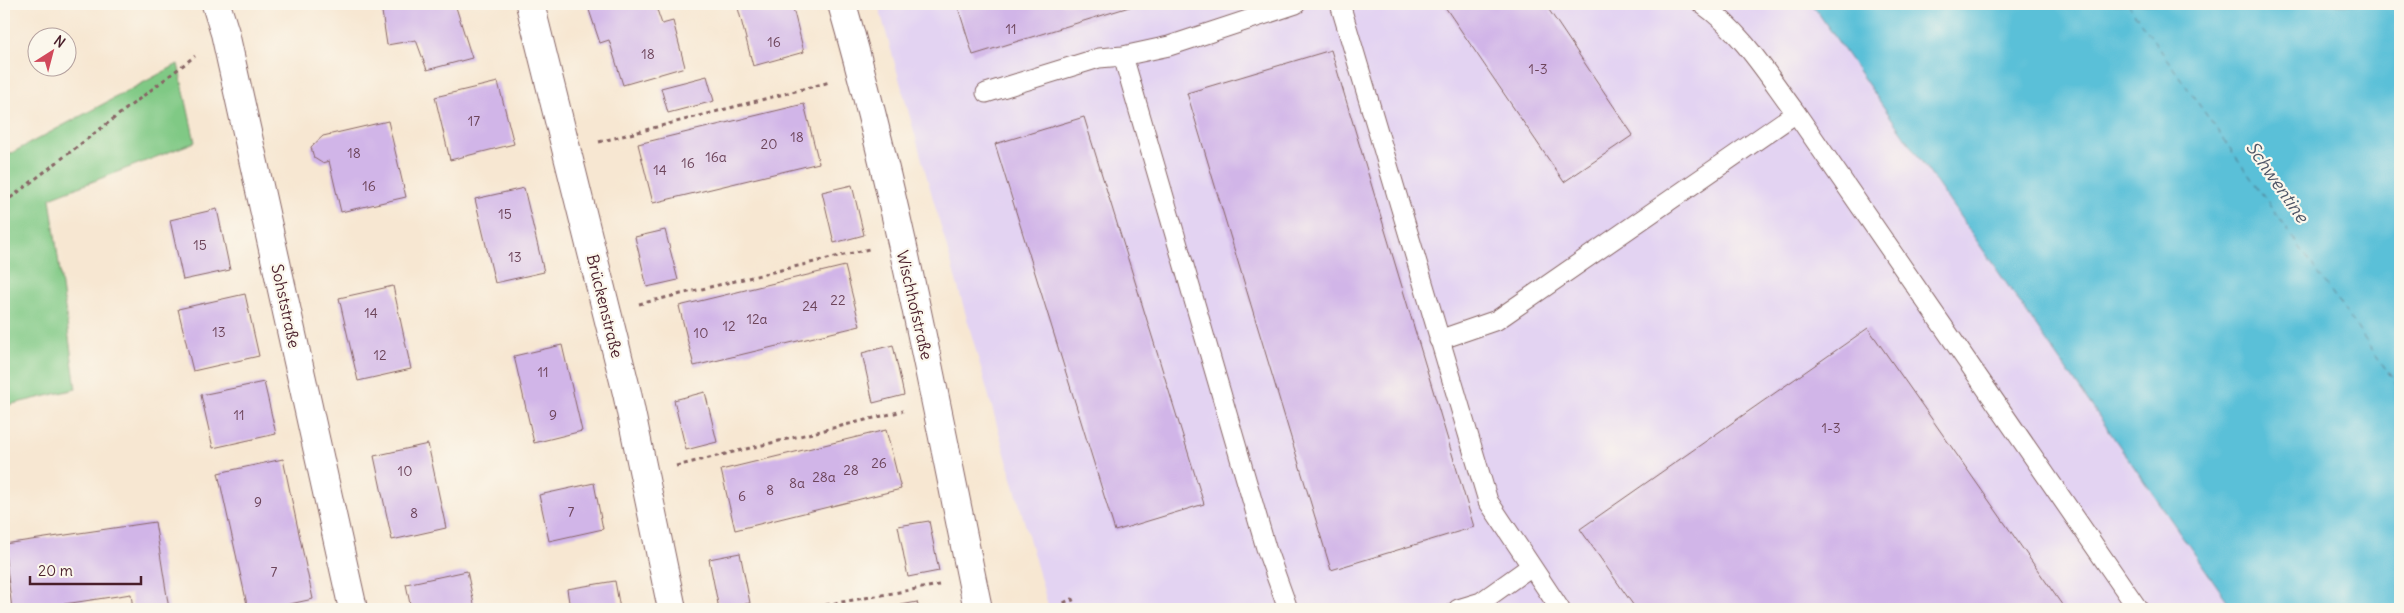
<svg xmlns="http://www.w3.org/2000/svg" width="2404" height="613" viewBox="0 0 2404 613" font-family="Delius,sans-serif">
  <rect width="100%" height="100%" fill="#fbf7ec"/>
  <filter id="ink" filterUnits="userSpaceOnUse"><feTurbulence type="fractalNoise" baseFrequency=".02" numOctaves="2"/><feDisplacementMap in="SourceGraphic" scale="10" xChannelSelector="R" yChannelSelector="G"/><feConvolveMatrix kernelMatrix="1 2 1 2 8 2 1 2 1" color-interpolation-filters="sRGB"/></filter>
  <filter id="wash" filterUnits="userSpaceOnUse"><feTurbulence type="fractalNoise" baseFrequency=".0096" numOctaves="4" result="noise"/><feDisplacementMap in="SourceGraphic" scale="20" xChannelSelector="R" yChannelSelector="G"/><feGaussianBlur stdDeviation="1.12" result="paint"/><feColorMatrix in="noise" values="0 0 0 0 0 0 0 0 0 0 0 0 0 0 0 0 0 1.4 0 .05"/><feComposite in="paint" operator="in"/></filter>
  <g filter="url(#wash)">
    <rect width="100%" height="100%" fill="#f7e7d2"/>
    <path fill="#e3d3f2" d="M 878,4 L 1812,4 L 2233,609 L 1049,609 Z"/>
    <path fill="#80c985" stroke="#657458" d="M 178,64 L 195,142 L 50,198 L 76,389 L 4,406 L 4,157 Z"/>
    <path fill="#5ac0d8" stroke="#527082" d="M 1812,4 L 2400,4 L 2400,609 L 2233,609 Z"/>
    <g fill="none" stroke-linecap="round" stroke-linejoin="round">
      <path stroke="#505768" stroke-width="1" stroke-dasharray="6 5" stroke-linecap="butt" d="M 2128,4 L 2400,389"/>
    </g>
    <g id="blocks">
      <path fill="#d1b5e8" d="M 389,4 L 455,4 L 472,58 L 427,70 L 416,40 L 387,45 L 381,5 Z
        M 587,4 L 655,4 L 662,24 L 673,21 L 685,67 L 623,85 L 609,40 L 600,43 Z
        M 737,4 L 792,4 L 804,52 L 753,66 Z
        M 957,4 L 1139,4 L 973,55 Z
        M 1443,4 L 1545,4 L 1633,135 L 1564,182 Z
        M 1331,50 L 1474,527 L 1331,570 L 1187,93 Z
        M 707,76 L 714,101 L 668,113 L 661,88 Z
        M 498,82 L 514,144 L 450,160 L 435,97 Z
        M 804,104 L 819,163 L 653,203 L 638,144 Z
        M 1084,117 L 1204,504 L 1115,531 L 995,144 Z
        M 388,121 L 406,197 L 341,212 L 329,161 L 322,163 L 314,158 L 311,147 L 323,136 Z
        M 852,185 L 864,235 L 834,243 L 822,192 Z
        M 524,188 L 544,272 L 495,283 L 475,199 Z
        M 217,209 L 230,270 L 183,280 L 170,220 Z
        M 665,230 L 678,280 L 647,287 L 635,237 Z
        M 845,266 L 860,326 L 694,366 L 679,306 Z
        M 393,286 L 411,369 L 358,381 L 339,298 Z
        M 245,294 L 259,356 L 193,371 L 178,309 Z
        M 1868,328 L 2065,609 L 1636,609 L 1580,529 Z
        M 562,345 L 582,431 L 534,443 L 514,356 Z
        M 893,345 L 904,395 L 873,403 L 862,353 Z
        M 264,382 L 276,434 L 213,448 L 201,395 Z
        M 705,392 L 717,442 L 686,450 L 674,400 Z
        M 886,430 L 901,489 L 735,530 L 721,470 Z
        M 428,444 L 446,528 L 392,540 L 374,456 Z
        M 283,459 L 313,599 L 267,609 L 248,609 L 218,473 Z
        M 594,483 L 603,529 L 549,541 L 539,495 Z
        M 929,521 L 939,571 L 908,577 L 898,526 Z
        M 155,522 L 169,609 L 133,609 L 131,594 L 31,609 L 12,609 L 4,544 Z
        M 740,553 L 750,603 L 719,609 L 709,559 Z
        M 467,571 L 475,609 L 411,609 L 406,584 Z
        M 615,581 L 620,609 L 570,609 L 567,589 Z
        M 917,602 L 919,609 L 886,609 L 885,608 Z"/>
    </g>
  </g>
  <g filter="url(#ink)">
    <use href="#blocks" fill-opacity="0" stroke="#876565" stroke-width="1"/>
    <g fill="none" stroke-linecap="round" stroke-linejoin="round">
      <defs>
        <path id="lane" d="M 1340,4 L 1488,501 L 1560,609
          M 1702,4 C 1742,32 1767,74 1796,113 L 2138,609
          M 1123,56 L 1266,548 L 1288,609
          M 986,93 L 1099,58 L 1123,56 L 1169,46 L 1296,4
          M 1439,340 L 1497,320 L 1796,113
          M 1458,609 L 1481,602 L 1530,567"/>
        <path id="street" d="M 216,4 L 225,33 L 353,609
          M 530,4 L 627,393 L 672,609
          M 842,4 C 899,203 936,407 978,609"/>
      </defs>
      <use href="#lane" stroke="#876565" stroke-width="21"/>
      <use href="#street" stroke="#876565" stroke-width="30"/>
      <path stroke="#876565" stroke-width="3" stroke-dasharray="4 4" stroke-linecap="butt" d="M 599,142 L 830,82
        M 4,203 L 195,56
        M 639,304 L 869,249
        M 676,466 L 903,411
        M 802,609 L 939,585
        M 1062,609 L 1061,604 L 1072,599 L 1076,609"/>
      <use href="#lane" stroke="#fff" stroke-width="19"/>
      <use href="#street" stroke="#fff" stroke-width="28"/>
    </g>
  </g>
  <g text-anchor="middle" stroke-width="4.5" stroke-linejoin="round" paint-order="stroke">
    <g font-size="14" fill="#6c445a">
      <text x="1011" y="34">11</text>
      <text x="774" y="47">16</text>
      <text x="648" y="59">18</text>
      <text x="1538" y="74">1-3</text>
      <text x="474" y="126">17</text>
      <text x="797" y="142">18</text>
      <text x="769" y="149">20</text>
      <text x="354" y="158">18</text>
      <text x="716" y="162">16a</text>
      <text x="688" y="168">16</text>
      <text x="660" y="175">14</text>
      <text x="369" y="191">16</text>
      <text x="505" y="219">15</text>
      <text x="200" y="250">15</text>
      <text x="515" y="262">13</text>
      <text x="838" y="305">22</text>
      <text x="810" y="311">24</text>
      <text x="371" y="318">14</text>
      <text x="757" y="324">12a</text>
      <text x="729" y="331">12</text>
      <text x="219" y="337">13</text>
      <text x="701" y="338">10</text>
      <text x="380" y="360">12</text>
      <text x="543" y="377">11</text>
      <text x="239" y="420">11</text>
      <text x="553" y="420">9</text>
      <text x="1831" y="433">1-3</text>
      <text x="879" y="468">26</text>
      <text x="851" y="475">28</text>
      <text x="405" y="476">10</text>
      <text x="824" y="482">28a</text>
      <text x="797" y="488">8a</text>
      <text x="770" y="495">8</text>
      <text x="742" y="501">6</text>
      <text x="258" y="507">9</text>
      <text x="571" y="517">7</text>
      <text x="414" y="518">8</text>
      <text x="274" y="577">7</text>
    </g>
    <g font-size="16" fill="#4a1f2b" stroke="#fbf7ec">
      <text transform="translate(915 305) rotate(77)" y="6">Wischhofstraße</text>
      <text transform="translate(286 306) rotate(78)" y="6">Sohststraße</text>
      <text transform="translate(605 306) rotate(76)" y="6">Brückenstraße</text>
    </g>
    <g font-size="18" font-style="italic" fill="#505768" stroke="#fbf7ec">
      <text transform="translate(2277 182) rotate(55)" y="6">Schwentine</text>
    </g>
  </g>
  <rect width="2404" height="613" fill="none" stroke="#fbf7ec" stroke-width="20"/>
  <g transform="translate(52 52) rotate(36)"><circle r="24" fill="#fbf7ec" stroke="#b4a19f"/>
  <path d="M0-4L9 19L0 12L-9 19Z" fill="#d1495b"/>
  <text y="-8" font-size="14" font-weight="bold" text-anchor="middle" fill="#4a1f2b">N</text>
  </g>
  <path d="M30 576v8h111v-8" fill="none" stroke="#4a1f2b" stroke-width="2.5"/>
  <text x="38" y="576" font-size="15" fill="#4a1f2b" stroke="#fbf7ec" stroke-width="4" paint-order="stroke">20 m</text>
</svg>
